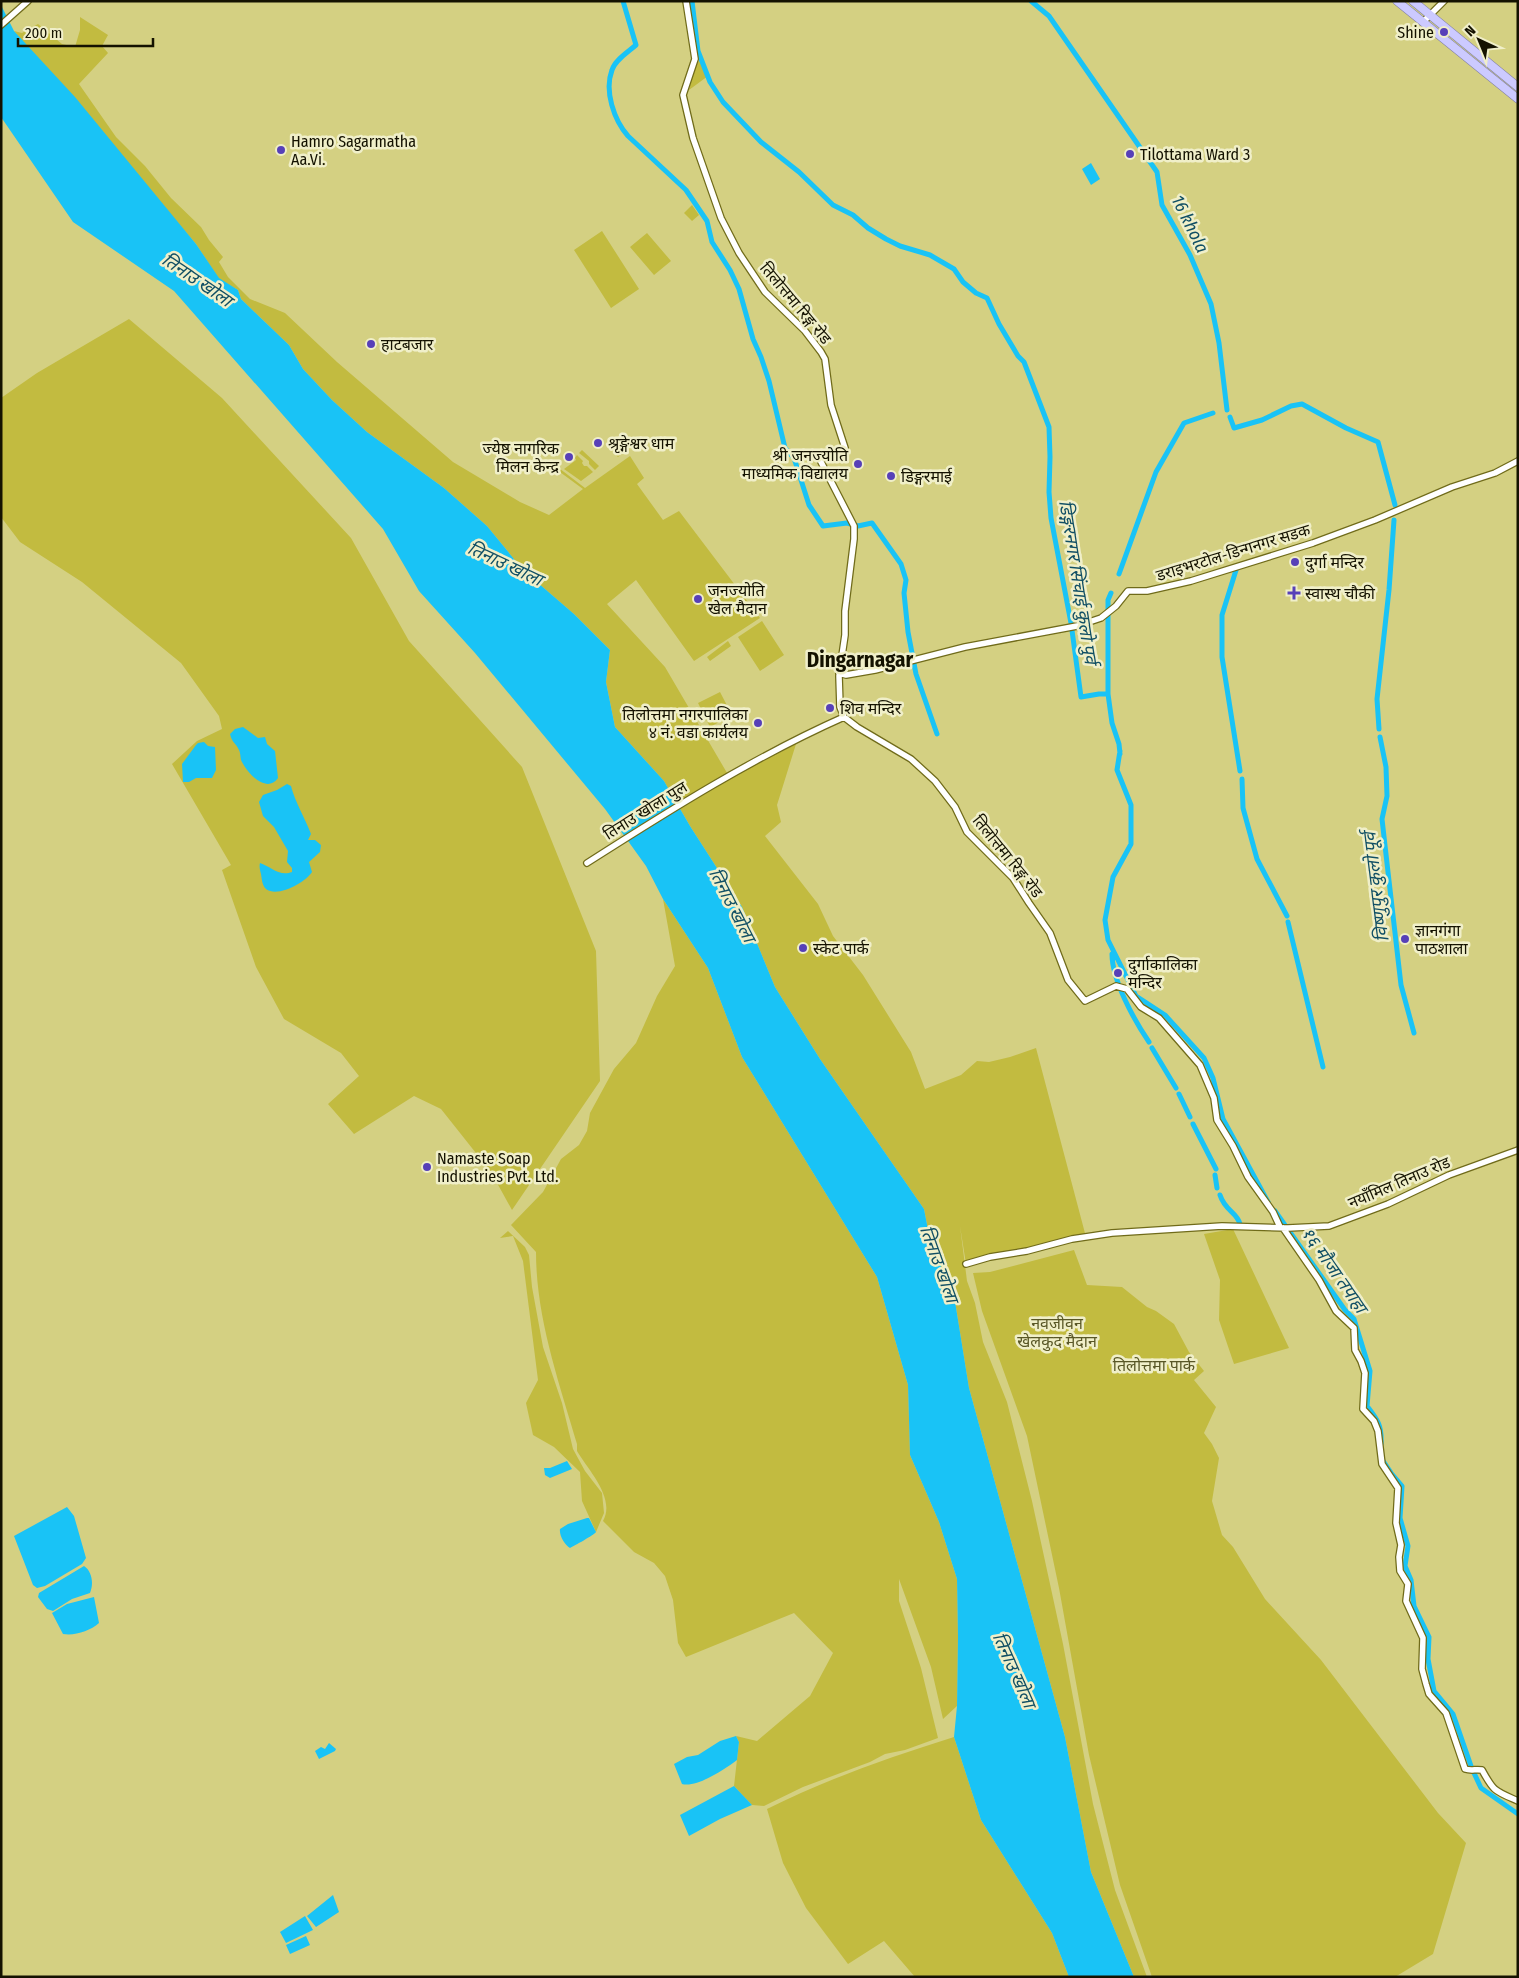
<svg xmlns="http://www.w3.org/2000/svg" width="1519" height="1978" viewBox="0 0 1519 1978" font-family="'Fira Sans Condensed','Noto Sans Devanagari',sans-serif">
  <rect width="100%" height="100%" fill="#d4d082"/>
  <path fill="#c2bb40" d="M 80,17 L 108,35 L 102,46 L 108,53 L 79,84 L 116,137 L 145,166 L 171,198 L 201,227 L 209,240 L 223,257 L 219,262 L 228,277 L 250,299 L 285,313 L 337,362 L 453,462 L 520,502 L 549,515 L 583,489 L 549,464 L 551,462 L 585,488 L 630,456 L 644,478 L 637,484 L 663,520 L 679,511 L 760,618 L 694,661 L 636,580 L 607,604 L 665,667 L 730,778 L 796,744 L 777,805 L 781,822 L 765,836 L 818,904 L 833,936 L 863,975 L 911,1052 L 925,1089 L 961,1075 L 977,1061 L 989,1062 L 1010,1057 L 1036,1048 L 1086,1237 L 966,1264 L 960,1226 L 967,1281 L 975,1303 L 983,1342 L 1007,1402 L 1032,1501 L 1063,1644 L 1093,1804 L 1115,1890 L 1147,1977 L 1134,1977 L 1091,1872 L 1065,1737 L 969,1388 L 953,1289 L 932,1250 L 924,1209 L 820,1059 L 775,987 L 742,907 L 690,826 L 664,781 L 615,727 L 606,682 L 610,650 L 574,614 L 523,570 L 487,526 L 444,488 L 367,432 L 332,400 L 303,369 L 289,345 L 241,299 L 238,290 L 219,279 L 196,244 L 14,31 L 22,33 L 38,24 L 62,44 L 75,47 L 80,30 Z
    M 701,61 L 708,76 L 689,90 L 695,62 Z
    M 692,205 L 699,215 L 692,221 L 684,213 Z
    M 602,231 L 639,289 L 611,308 L 574,250 Z
    M 647,233 L 671,261 L 654,275 L 630,247 Z
    M 129,319 L 222,398 L 351,538 L 409,641 L 522,767 L 596,951 L 600,1081 L 512,1210 L 491,1172 L 441,1109 L 414,1096 L 354,1134 L 328,1104 L 359,1076 L 341,1053 L 284,1019 L 256,967 L 222,870 L 231,865 L 172,764 L 197,741 L 222,729 L 219,716 L 181,663 L 82,582 L 20,542 L 1,517 L 1,398 L 37,373 Z
    M 620,443 L 629,447 L 618,457 L 612,451 Z
    M 582,450 L 599,466 L 595,470 L 589,464 L 589,461 L 579,453 Z
    M 577,455 L 583,461 L 582,463 L 584,466 L 587,466 L 593,472 L 581,481 L 564,469 L 576,460 L 575,458 Z
    M 762,621 L 784,655 L 760,671 L 738,637 Z
    M 728,641 L 731,646 L 710,661 L 707,657 Z
    M 720,692 L 732,715 L 710,727 L 698,703 Z
    M 663,899 L 708,968 L 742,1057 L 877,1277 L 908,1385 L 910,1455 L 939,1522 L 957,1579 L 958,1637 L 957,1706 L 943,1719 L 931,1667 L 899,1579 L 899,1601 L 921,1668 L 938,1738 L 905,1750 L 885,1754 L 870,1762 L 803,1787 L 764,1806 L 752,1805 L 734,1786 L 739,1742 L 736,1736 L 757,1741 L 810,1696 L 833,1653 L 794,1613 L 686,1657 L 678,1643 L 673,1600 L 665,1576 L 654,1563 L 634,1552 L 603,1521 C 616,1498 588,1470 577,1451 L 577,1444 C 559,1382 536,1318 536,1252 L 511,1225 L 543,1192 L 561,1159 L 579,1145 L 587,1131 L 590,1113 L 614,1069 L 636,1043 L 657,996 L 675,966 Z
    M 1233,1229 L 1289,1348 L 1234,1364 L 1219,1320 L 1220,1280 L 1204,1234 Z
    M 508,1231 L 525,1247 L 529,1255 L 532,1287 L 543,1347 L 562,1403 L 573,1449 L 585,1471 L 602,1493 L 604,1513 L 596,1532 L 582,1501 L 580,1472 L 554,1447 L 533,1435 L 526,1403 L 538,1380 L 523,1261 L 513,1236 L 500,1238 Z
    M 1074,1250 L 1087,1285 L 1122,1287 L 1147,1307 L 1156,1311 L 1174,1324 L 1189,1352 L 1204,1371 L 1194,1380 L 1216,1407 L 1204,1433 L 1212,1444 L 1219,1458 L 1212,1501 L 1222,1535 L 1233,1547 L 1265,1599 L 1321,1660 L 1438,1813 L 1466,1843 L 1433,1954 L 1395,1977 L 1152,1977 L 1120,1885 L 1089,1755 L 1059,1588 L 1027,1436 L 982,1311 L 973,1273 L 990,1272 Z
    M 954,1737 L 981,1820 L 1052,1933 L 1069,1977 L 915,1977 L 884,1941 L 848,1964 L 806,1908 L 783,1863 L 767,1809 C 827,1779 890,1757 954,1737 Z"/>
  <path fill="#19c3f6" d="M 1,5 L 14,31 L 75,97 L 196,244 L 219,278 L 238,290 L 241,299 L 289,345 L 303,369 L 332,400 L 367,432 L 444,488 L 487,526 L 523,570 L 574,614 L 610,650 L 606,682 L 615,727 L 664,781 L 690,826 L 742,907 L 775,987 L 820,1059 L 924,1209 L 932,1250 L 953,1289 L 969,1388 L 1065,1737 L 1091,1872 L 1134,1977 L 1069,1977 L 1052,1933 L 981,1820 L 954,1737 L 957,1706 L 958,1637 L 957,1579 L 939,1522 L 910,1455 L 908,1385 L 877,1277 L 742,1057 L 708,968 L 663,899 L 646,866 L 605,809 L 475,653 L 419,591 L 383,529 L 174,291 L 73,222 L 1,117 Z
    M 1091,163 L 1100,179 L 1091,185 L 1082,169 Z
    M 243,727 L 258,738 L 265,737 L 267,744 L 275,751 L 278,778 C 267,794 248,774 242,762 C 240,759 241,754 239,750 C 236,743 232,743 230,734 L 235,729 Z
    M 204,742 L 208,746 L 215,747 L 216,770 L 212,778 L 196,778 L 189,782 L 183,782 L 182,764 L 196,745 L 198,743 Z
    M 287,784 L 291,786 C 295,802 305,818 311,834 L 308,840 L 315,840 L 321,845 L 320,852 L 309,862 L 312,872 C 306,882 278,898 266,889 C 262,885 262,880 261,874 C 260,870 259,867 260,863 C 270,866 279,877 292,872 L 292,868 L 287,862 L 288,851 L 274,827 L 263,816 L 259,802 L 263,795 L 277,790 Z
    M 567,1461 L 572,1469 L 550,1478 L 545,1475 L 544,1468 L 550,1468 Z
    M 67,1507 L 74,1516 L 86,1558 L 82,1564 L 45,1586 L 37,1588 L 33,1585 L 14,1536 Z
    M 587,1518 L 589,1518 L 596,1532 C 594,1535 574,1546 570,1548 C 565,1545 559,1536 560,1529 L 568,1524 Z
    M 84,1566 C 92,1571 94,1584 90,1593 L 72,1599 L 53,1611 L 47,1609 L 38,1597 L 39,1593 Z
    M 94,1597 L 99,1623 C 90,1631 75,1636 63,1634 L 52,1613 L 67,1604 Z
    M 736,1736 L 739,1742 L 737,1760 C 725,1769 697,1788 682,1784 L 674,1764 L 687,1757 L 698,1755 L 720,1741 Z
    M 329,1743 L 336,1749 L 335,1751 L 319,1759 L 315,1751 L 321,1747 L 325,1749 Z
    M 734,1786 L 752,1805 L 720,1819 L 689,1836 L 680,1815 Z
    M 333,1895 L 339,1912 L 316,1927 L 307,1916 Z
    M 305,1916 L 313,1930 L 286,1943 L 280,1932 Z
    M 306,1936 L 310,1945 L 290,1954 L 286,1945 Z"/>
  <g fill="none" stroke-linecap="round" stroke-linejoin="round">
    <path stroke="#19c3f6" stroke-width="5" d="M 623,1 L 636,45 C 628,52 615,60 612,70 C 604,91 614,120 628,136 L 686,190 L 707,221 L 712,242 L 730,270 L 739,289 L 753,339 L 761,357 L 769,381 L 785,448 L 794,458 L 809,505 L 823,526 L 847,523 L 858,526 L 872,523 L 901,564 L 906,580 L 904,593 L 908,632 L 916,674 L 937,734
      M 692,1 L 698,51 L 710,82 L 723,102 L 761,142 L 799,172 L 833,205 L 853,215 L 868,228 L 886,239 L 900,246 L 930,255 L 954,269 L 963,282 L 976,293 L 987,298 L 999,324 L 1018,356 L 1024,362 L 1049,427 L 1050,457 L 1049,492 L 1051,518 L 1071,623 L 1081,697 L 1099,694 L 1108,694
      M 1031,1 L 1049,16 L 1157,172 L 1162,205 L 1190,255 L 1211,304 L 1219,343 L 1227,410
      M 1230,417 L 1234,428 L 1262,420 L 1291,406 L 1302,404 L 1346,428 L 1378,442 L 1395,505
      M 1237,567 L 1222,615 L 1222,657 L 1240,771
      M 1119,574 L 1156,472 L 1184,423 L 1213,413
      M 1111,593 L 1108,600 L 1108,694 L 1112,723 L 1119,744 L 1120,754
      M 1379,729 L 1377,699 L 1389,590 L 1394,520
      M 1380,737 L 1386,767 L 1387,796 L 1382,819 L 1388,872 L 1401,985 L 1414,1033
      M 1120,751 L 1117,770 L 1131,805 L 1131,844 L 1113,877 L 1105,920 L 1108,940 L 1136,996 L 1165,1015 L 1204,1058 L 1213,1078 L 1223,1119 L 1268,1202
      M 1242,779 L 1243,808 L 1257,859 L 1287,916
      M 1288,922 L 1323,1067
      M 1112,954 C 1112,980 1134,1020 1149,1042
      M 1152,1048 L 1176,1088
      M 1179,1094 L 1190,1117
      M 1193,1124 L 1216,1169
      M 1215,1175 L 1217,1188
      M 1220,1195 C 1225,1211 1237,1212 1240,1224
      M 1275,1211 L 1345,1310 L 1354,1319 L 1370,1371 L 1367,1406 C 1378,1420 1382,1426 1381,1444
      M 1381,1458 L 1391,1473 L 1402,1486 L 1400,1518 L 1408,1546 L 1405,1566 L 1411,1580 L 1414,1606 L 1429,1637 L 1428,1659 L 1434,1691 L 1453,1714 L 1471,1766
      M 1474,1773 L 1481,1788 L 1518,1814"/>
    <defs>
      <path id="tertiary" d="M 686,1 L 695,59 L 683,95 L 693,138 L 721,218 L 739,253 L 765,292 L 805,331 L 821,352 L 825,359 L 831,405 L 845,448 L 820,460 L 854,526 L 854,539 L 845,611 L 845,635 L 839,676 L 840,707 L 844,717 L 857,727 L 911,759 L 935,781 L 955,807 L 967,832 L 1013,878 L 1029,903 L 1050,933 L 1068,980 L 1085,1001 L 1116,986 L 1127,989 L 1141,1007 L 1159,1018 L 1200,1065 L 1214,1098 L 1217,1120 L 1233,1146 L 1248,1177 L 1273,1212 L 1280,1227
        M 1424,21 L 1444,1
        M 1,25 L 28,1
        M 839,673 L 846,675 L 875,670 L 965,647 L 1077,626 L 1101,618 L 1116,606 L 1128,591 L 1147,591 L 1191,581 L 1313,543 L 1375,520 L 1452,487 L 1495,473 L 1518,461
        M 587,863 C 670,810 754,757 844,717
        M 1283,1228 L 1319,1280 L 1336,1311 L 1354,1328 L 1355,1350 L 1361,1361 L 1365,1373 L 1363,1409 L 1374,1421 L 1378,1431 L 1382,1464 L 1398,1488 L 1396,1523 L 1401,1545 L 1399,1557 L 1400,1571 L 1408,1584 L 1406,1601 L 1423,1638 L 1422,1669 L 1426,1684 L 1429,1694 L 1446,1713 L 1465,1769 C 1471,1771 1476,1769 1482,1770 C 1494,1792 1495,1791 1518,1801
        M 966,1264 L 990,1257 L 1027,1251 L 1072,1239 L 1112,1233 L 1222,1226 L 1288,1228 L 1329,1226 L 1388,1204 L 1449,1175 L 1518,1150"/>
      <path id="trunk" d="M 1397,1 L 1518,99
        M 1413,1 L 1518,87"/>
    </defs>
    <use href="#tertiary" stroke="#706b1a" stroke-width="8"/>
    <use href="#trunk" stroke="#8381a6" stroke-width="9"/>
    <use href="#tertiary" stroke="#fff" stroke-width="5.5"/>
    <use href="#trunk" stroke="#cccaff" stroke-width="8"/>
  </g>
  <g fill="#5740b8" stroke="#f0efc9" stroke-width="2">
    <circle cx="1444" cy="32" r="5"/>
    <circle cx="281" cy="150" r="5"/>
    <circle cx="1130" cy="154" r="5"/>
    <circle cx="371" cy="344" r="5"/>
    <circle cx="598" cy="443" r="5"/>
    <circle cx="569" cy="457" r="5"/>
    <circle cx="858" cy="464" r="5"/>
    <circle cx="891" cy="476" r="5"/>
    <circle cx="1295" cy="562" r="5"/>
    <path d="M1291.5 585.5h5v5h5v5h-5v5h-5v-5h-5v-5h5z"/>
    <circle cx="698" cy="599" r="5"/>
    <circle cx="830" cy="708" r="5"/>
    <circle cx="758" cy="723" r="5"/>
    <circle cx="1405" cy="939" r="5"/>
    <circle cx="803" cy="948" r="5"/>
    <circle cx="1118" cy="973" r="5"/>
    <circle cx="427" cy="1167" r="5"/>
  </g>
  <g text-anchor="middle" stroke-width="5" stroke-linejoin="round" paint-order="stroke">
    <g font-size="16" fill="#141200" stroke="#f0efc9" text-anchor="start">
      <text x="1434" y="38" text-anchor="end">Shine</text>
      <text x="291" y="147">Hamro Sagarmatha<tspan x="291" dy="18">Aa.Vi.</tspan></text>
      <text x="1140" y="160">Tilottama Ward 3</text>
      <text x="381" y="350">हाटबजार</text>
      <text x="608" y="449">श्रृङ्गेश्वर धाम</text>
      <text x="559" y="454" text-anchor="end">ज्येष्ठ नागरिक<tspan x="559" dy="18">मिलन केन्द्र</tspan></text>
      <text x="848" y="461" text-anchor="end">श्री जनज्योति<tspan x="848" dy="18">माध्यमिक विद्यालय</tspan></text>
      <text x="901" y="482">डिङ्गरमाई</text>
      <text x="1305" y="568">दुर्गा मन्दिर</text>
      <text x="708" y="596">जनज्योति<tspan x="708" dy="18">खेल मैदान</tspan></text>
      <text x="1305" y="599">स्वास्थ चौकी</text>
      <text x="840" y="714">शिव मन्दिर</text>
      <text x="748" y="720" text-anchor="end">तिलोत्तमा नगरपालिका<tspan x="748" dy="18">४ नं. वडा कार्यलय</tspan></text>
      <text x="1415" y="936">ज्ञानगंगा<tspan x="1415" dy="18">पाठशाला</tspan></text>
      <text x="813" y="954">स्केट पार्क</text>
      <text x="1128" y="970">दुर्गाकालिका<tspan x="1128" dy="18">मन्दिर</tspan></text>
      <text x="437" y="1164">Namaste Soap<tspan x="437" dy="18">Industries Pvt. Ltd.</tspan></text>
    </g>
    <g font-size="16" fill="#141200" stroke="#f0efc9">
      <text transform="translate(796 303) rotate(50)" y="6">तिलोत्तमा रिङ्ग रोड</text>
      <text transform="translate(1233 552) rotate(-17)" y="6">डराइभरटोल-डिन्गनगर सडक</text>
      <text transform="translate(645 810) rotate(-32)" y="6">तिनाउ खोला पुल</text>
      <text transform="translate(1008 856) rotate(51)" y="6">तिलोत्तमा रिङ्ग रोड</text>
      <text transform="translate(1399 1182) rotate(-23)" y="6">नयाँमिल तिनाउ रोड</text>
    </g>
    <g font-size="16" fill="#595726" stroke="#f0efc9">
      <text x="1057" y="1329">नवजीवन<tspan x="1057" dy="18">खेलकुद मैदान</tspan></text>
      <text x="1154" y="1371">तिलोत्तमा पार्क</text>
    </g>
    <g font-size="18" font-style="italic" fill="#114f64" stroke="#f0efc9">
      <text transform="translate(1190 224) rotate(64)" y="6">16 khola</text>
      <text transform="translate(197 280) rotate(34)" y="6">तिनाउ खोला</text>
      <text transform="translate(505 564) rotate(25)" y="6">तिनाउ खोला</text>
      <text transform="translate(1078 582) rotate(81)" y="6">डिङ्गरनगर सिंचाई कुलो पुर्व</text>
      <text transform="translate(1376 887) rotate(-97)" y="6">विष्णुपुर कुलो पूर्व</text>
      <text transform="translate(732 905) rotate(63)" y="6">तिनाउ खोला</text>
      <text transform="translate(939 1264) rotate(70)" y="6">तिनाउ खोला</text>
      <text transform="translate(1334 1270) rotate(55)" y="6">१६ मौजा तपाहा</text>
      <text transform="translate(1014 1670) rotate(66)" y="6">तिनाउ खोला</text>
    </g>
    <g font-size="21" font-weight="bold" fill="#141200" stroke="#f0efc9">
      <text x="860" y="667">Dingarnagar</text>
    </g>
  </g>
  <rect width="1519" height="1978" fill="none" stroke="#141200" stroke-width="5"/>
  <g transform="translate(1479 40) rotate(316)" stroke="#f0efc9" stroke-width="4" paint-order="stroke">
  <path d="M0-4L9 19L0 12L-9 19Z" fill="#141200"/>
  <text y="-8" font-size="14" font-weight="bold" text-anchor="middle" fill="#141200">N</text>
  </g>
  <path d="M18 38v8h135v-8" fill="none" stroke="#141200" stroke-width="2.5"/>
  <text x="25" y="38" font-size="15" fill="#141200" stroke="#f0efc9" stroke-width="4" paint-order="stroke">200 m</text>
</svg>
